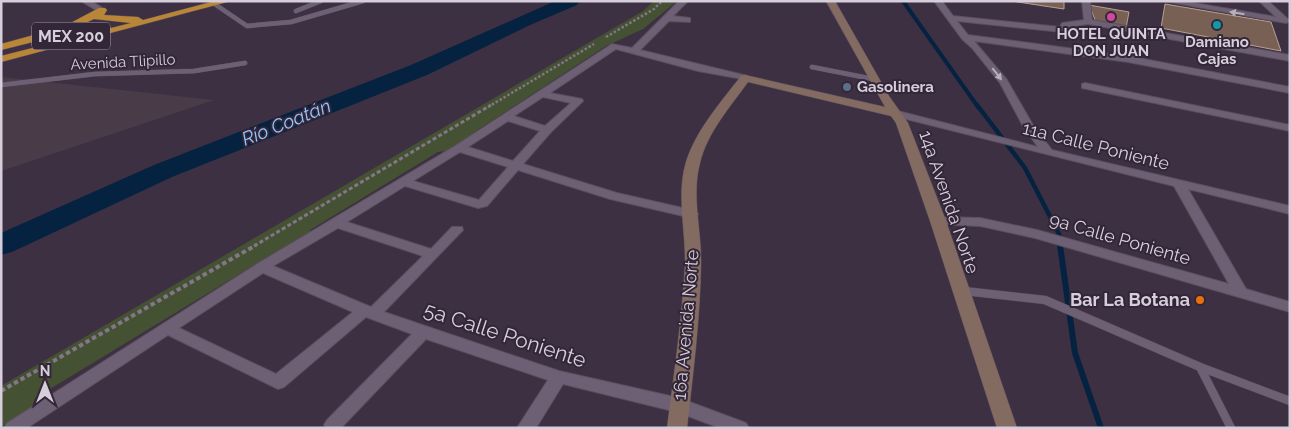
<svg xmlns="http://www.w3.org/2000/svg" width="1291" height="429" viewBox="0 0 1291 429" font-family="Raleway,sans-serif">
  <rect width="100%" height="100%" fill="#3d3042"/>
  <path fill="#493b48" d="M 1,77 L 214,100 L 1,171 Z"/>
  <path fill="#455133" d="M 654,1 L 677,1 L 643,29 L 606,46 L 473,133 C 467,147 452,150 438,152 L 310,230 L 311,237 L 278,257 L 271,255 L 35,398 L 32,407 L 1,427 L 1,386 L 643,11 Z"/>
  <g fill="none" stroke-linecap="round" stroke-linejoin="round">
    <path stroke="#052341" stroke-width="4" d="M 903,1 L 978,107"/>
    <path stroke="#052341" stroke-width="4.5" d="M 977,105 L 1025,168 L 1059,234 L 1061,246"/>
    <path stroke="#052341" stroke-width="6" d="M 1060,245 L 1075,353 L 1101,428"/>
    <path fill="#052341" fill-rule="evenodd" d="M 555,1 L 580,1 L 577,5 L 530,25 L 427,75 L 172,177 L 12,252 L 1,255 L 1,233 L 154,165 L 411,65 Z"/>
  </g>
  <path fill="#786154" stroke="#b89f91" d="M 1011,1 L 1064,1 L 1064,9 Z
    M 1165,4 L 1271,22 L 1281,51 L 1161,28 Z
    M 1089,5 L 1129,12 L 1126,28 L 1096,22 Z"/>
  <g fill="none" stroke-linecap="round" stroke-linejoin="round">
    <defs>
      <path id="lane-far1" d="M 216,5 L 247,26 L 291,22 L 363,1
        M 296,11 L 321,1
        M 812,67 L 873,79
        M 1,85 L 95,74 L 194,71 L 245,63"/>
      <path id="lane" d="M 964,291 L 1045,300 L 1200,367 L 1290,401
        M 1200,367 L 1231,428"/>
      <path id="street" d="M 81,1 L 91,1 L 106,10 L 99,12 Z
        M 679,1 L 688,1 L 673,16 L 690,18 L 690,22 L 669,21 L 640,50 L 748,76 L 748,80 L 698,71 L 616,49 L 550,93 L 582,99 L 583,101 L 551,132 L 523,164 L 617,193 L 696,211 L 698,214 L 696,217 L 692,218 L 610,199 L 518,170 L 487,206 L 478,208 L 405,186 L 347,222 L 431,249 L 452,227 L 462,227 L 463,230 L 384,312 L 559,371 L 679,398 L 746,423 L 749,428 L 720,428 L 677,412 L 563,384 L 536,428 L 517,428 L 548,380 L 426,339 L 341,428 L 326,428 L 324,425 L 327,420 L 412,334 L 366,317 L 284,387 L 278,389 L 168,335 L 27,428 L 4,428 L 7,423 L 257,264 L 455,146 L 612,44 L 632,48 ZM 543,97 L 571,103 L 545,126 L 514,116 ZM 508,121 L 540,131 L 513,161 L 468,147 ZM 460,152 L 508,167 L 479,200 L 413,181 ZM 338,228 L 423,256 L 371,307 L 273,266 ZM 263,273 L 353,312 L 276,374 L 179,328 Z
        M 934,1 L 942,1 L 953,16 L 1060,27 L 1062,23 L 1084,20 L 1082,1 L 1090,1 L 1092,20 L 1290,55 L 1290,61 L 1088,24 L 1068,27 L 1062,32 L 957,21 L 968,35 L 1128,56 L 1290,87 L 1290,93 L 1128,62 L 974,41 L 1007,80 L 1034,127 L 1052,150 L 1290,206 L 1290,214 L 1188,189 L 1246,289 L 1290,302 L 1290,312 L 1035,238 L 980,226 L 934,224 L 932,221 L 934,218 L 938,217 L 980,218 L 1037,230 L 1229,284 L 1174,186 L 890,115 L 890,111 L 894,110 L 1038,147 L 1024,128 L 1000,83 L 972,48 L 962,39 Z
        M 1164,1 L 1183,1 L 1276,17 L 1259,1 L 1268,1 L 1290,21 L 1286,23 Z
        M 1085,83 L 1290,125 L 1290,131 L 1082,88 L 1082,84 Z"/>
      <path id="secondary" d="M 826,1 L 835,1 L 889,96 L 908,123 L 946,221 L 1017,428 L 997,428 L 930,221 L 896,123 L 891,116 L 748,82 C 730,107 707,133 700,163 C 691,196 702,232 701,265 C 700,320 693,374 687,428 L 667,428 C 674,374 682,319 685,265 C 686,231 676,195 686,162 C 696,130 721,102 741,76 L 745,75 L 885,107 Z"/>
      <path id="highway" d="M 215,1 L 231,1 L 1,62 L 1,56 L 131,23 L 94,19 L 57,36 L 1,50 L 1,44 L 63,27 L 99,8 L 105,8 L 107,10 L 104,15 L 138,17 L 143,20 Z"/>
    </defs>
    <use href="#lane-far1" stroke="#594f5d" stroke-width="5"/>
    <use href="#lane" stroke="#594f5d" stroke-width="9"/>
    <use href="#street" stroke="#594f5d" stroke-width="2"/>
    <use href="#secondary" stroke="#594f5d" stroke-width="1"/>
    <use href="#highway" stroke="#594f5d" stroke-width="1"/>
    <path stroke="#827787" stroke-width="2.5" stroke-dasharray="2.5 2" stroke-linecap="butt" d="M 606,37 L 654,9 L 662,1
      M 488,107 L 594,44"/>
    <path stroke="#827787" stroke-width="3" stroke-dasharray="4 2.5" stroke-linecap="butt" d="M 254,246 L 491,105"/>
    <path stroke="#827787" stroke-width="4" stroke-dasharray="4.5 3" stroke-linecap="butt" d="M 1,391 L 256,245"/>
    <use href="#lane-far1" stroke="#6e6074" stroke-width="4.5"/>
    <use href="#lane" stroke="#6e6074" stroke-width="8"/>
    <use href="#street" fill="#6e6074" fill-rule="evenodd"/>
    <use href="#secondary" fill="#846b62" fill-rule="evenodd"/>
    <use href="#highway" fill="#b98638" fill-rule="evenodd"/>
  </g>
  <defs><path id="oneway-solid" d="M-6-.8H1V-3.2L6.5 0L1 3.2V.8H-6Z" transform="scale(1.25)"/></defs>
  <g fill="#b7adbb">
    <use href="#oneway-solid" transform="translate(1237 13) rotate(-171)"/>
    <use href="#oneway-solid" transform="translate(997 74) rotate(52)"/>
  </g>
  <circle fill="#d1479c" stroke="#322638" stroke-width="2" cx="1111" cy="17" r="5"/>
  <circle fill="#0f9aa8" stroke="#322638" stroke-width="2" cx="1217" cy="25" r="5"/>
  <circle fill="#5c6f8a" stroke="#322638" stroke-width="2" cx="847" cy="87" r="5"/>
  <circle fill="#e8710a" stroke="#322638" stroke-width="2" cx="1200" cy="300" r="5"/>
  <g text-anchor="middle" stroke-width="4" stroke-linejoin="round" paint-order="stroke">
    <g font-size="15" font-weight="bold" fill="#d6ceda" stroke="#322638">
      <text x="1111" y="39">HOTEL QUINTA<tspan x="1111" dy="17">DON JUAN</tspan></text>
      <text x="1217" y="47">Damiano<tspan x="1217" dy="17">Cajas</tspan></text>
      <text x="857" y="92" text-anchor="start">Gasolinera</text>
    </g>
    <g font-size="15" fill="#d6ceda" stroke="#322638">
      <text transform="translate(123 62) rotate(-3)" y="5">Avenida Tlipillo</text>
    </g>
    <rect fill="#322638" stroke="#a59ca9" stroke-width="1" x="32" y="22.5" width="78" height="27" rx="4"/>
    <g font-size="16" font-weight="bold" fill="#d6ceda">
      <text x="71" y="42">MEX 200</text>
    </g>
    <g font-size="18" fill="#d6ceda" stroke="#322638">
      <text transform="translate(1096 146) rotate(14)" y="6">11a Calle Poniente</text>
      <text transform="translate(949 202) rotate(71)" y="6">14a Avenida Norte</text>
      <text transform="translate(1120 239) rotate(16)" y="6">9a Calle Poniente</text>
      <text transform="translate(686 325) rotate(-85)" y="6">16a Avenida Norte</text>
    </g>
    <g font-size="18" font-weight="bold" fill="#d6ceda" stroke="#322638" text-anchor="end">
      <text x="1190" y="306">Bar La Botana</text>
    </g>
    <g font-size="19" font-style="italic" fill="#93c6fe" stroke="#322638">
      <text transform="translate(286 122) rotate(-22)" y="7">Río Coatán</text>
    </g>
    <g font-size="21" fill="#d6ceda" stroke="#322638">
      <text transform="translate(505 335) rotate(18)" y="7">5a Calle Poniente</text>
    </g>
  </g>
  <rect width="1291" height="429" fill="none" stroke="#d6ceda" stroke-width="5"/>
  <g transform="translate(45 384)" stroke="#322638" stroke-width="4" paint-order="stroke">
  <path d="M0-4L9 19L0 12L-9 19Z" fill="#d6ceda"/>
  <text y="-8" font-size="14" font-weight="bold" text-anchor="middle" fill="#d6ceda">N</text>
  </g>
</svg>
